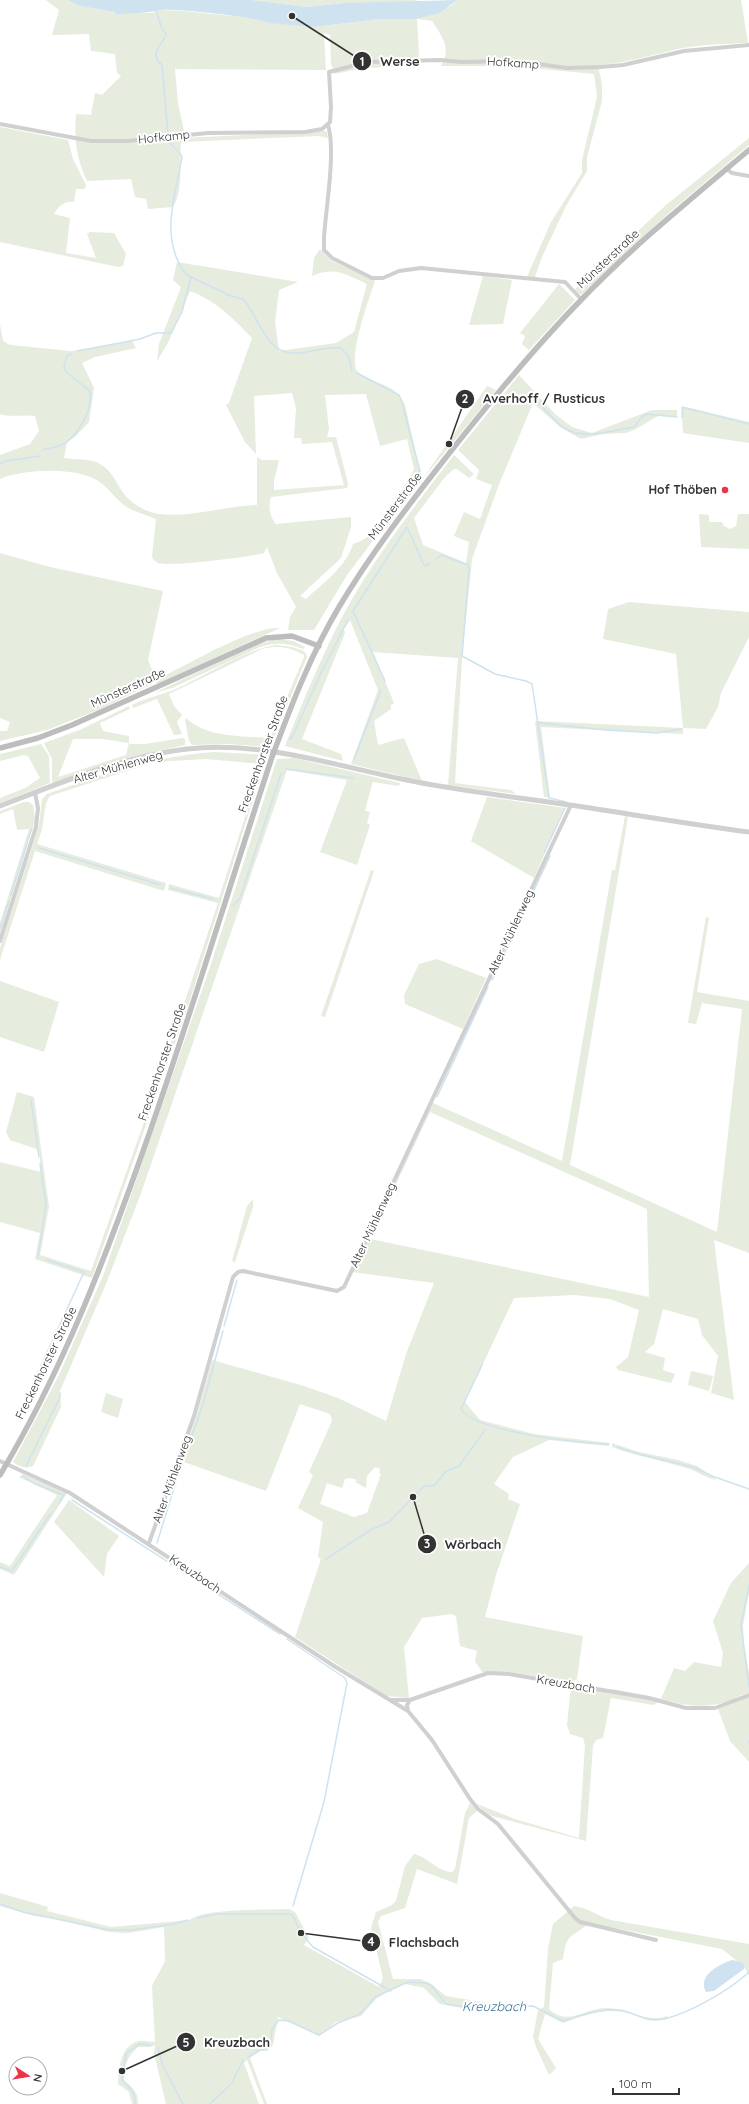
<svg xmlns="http://www.w3.org/2000/svg" width="749" height="2104" viewBox="0 0 749 2104" font-family="Quicksand,sans-serif">
  <rect width="100%" height="100%" fill="#fff"/>
  <path fill="#e6ecde" fill-rule="evenodd" d="M 46,0 L 67,0 L 80,6 L 115,12 L 116,15 L 138,12 L 151,13 L 162,10 L 183,11 L 252,18 L 314,27 L 380,19 L 416,19 L 450,6 L 457,0 L 741,0 L 748,43 C 726,44 705,44 683,48 C 656,54 629,62 601,65 L 599,70 L 602,84 L 602,101 L 587,157 L 587,171 L 566,206 L 542,257 L 535,277 L 527,277 L 551,222 L 582,173 L 582,160 L 597,97 L 594,74 L 510,66 L 441,66 C 452,48 442,37 432,21 L 417,19 L 419,53 L 416,66 L 363,68 L 335,74 L 331,64 L 330,35 L 324,33 L 326,70 L 175,69 L 178,103 L 184,131 L 182,138 L 325,131 L 327,132 L 328,138 L 319,136 L 181,142 C 179,164 184,188 173,207 L 148,209 L 146,199 L 135,197 L 131,179 L 87,181 C 76,157 74,140 76,114 L 91,115 L 95,93 L 102,95 L 121,76 L 117,73 L 115,54 L 91,51 L 89,34 L 52,35 L 59,10 Z
    M 252,0 L 421,0 L 396,3 L 344,3 L 307,7 Z
    M 0,127 L 68,140 L 73,159 L 86,185 L 85,189 L 76,189 L 74,202 C 64,201 59,206 54,214 L 70,218 L 66,253 L 96,258 L 87,234 L 90,232 L 114,233 L 126,254 L 123,266 L 118,267 L 0,242 Z
    M 749,138 L 749,145 L 671,211 L 582,294 L 579,294 L 575,289 L 666,205 Z
    M 320,249 L 330,260 L 375,281 C 370,296 345,363 359,373 C 376,386 395,382 405,405 L 422,480 L 487,386 L 496,390 L 422,480 L 385,529 L 375,538 L 347,575 L 314,630 L 288,630 L 290,617 L 296,607 L 277,573 L 267,547 L 264,553 C 251,557 168,567 158,563 C 156,562 153,559 152,557 L 156,519 C 147,515 134,512 125,506 C 116,499 110,490 101,483 C 79,466 24,469 0,479 L 0,455 L 30,444 L 39,431 L 35,416 C 23,414 12,418 0,414 L 0,324 L 3,341 L 10,345 L 71,351 L 132,341 L 136,348 L 95,357 L 82,363 L 94,388 L 89,422 L 76,436 L 67,442 L 64,458 C 75,460 91,458 100,464 C 113,471 116,484 125,495 C 132,504 148,513 159,514 C 186,518 227,506 257,505 L 257,457 L 262,460 L 279,460 L 274,481 L 274,490 L 344,485 L 332,442 L 302,444 L 301,438 L 294,438 L 296,408 L 292,393 L 254,396 L 256,454 L 245,442 L 226,405 L 229,403 L 252,338 C 234,319 215,300 190,291 L 169,341 L 157,361 L 159,344 L 181,287 L 173,280 L 177,262 L 298,282 L 279,290 L 275,322 L 279,351 L 336,343 L 354,332 L 367,284 C 346,274 334,266 312,276 L 314,258 ZM 366,394 L 380,446 L 407,439 L 414,469 C 406,491 384,504 385,529 L 381,528 L 361,541 L 353,544 C 346,567 323,583 306,599 L 300,596 L 341,558 L 351,527 L 351,517 L 276,524 C 270,518 268,505 271,497 L 347,488 L 348,483 L 336,437 L 327,437 L 329,429 L 325,395 Z
    M 483,276 L 512,280 L 503,324 L 469,325 Z
    M 559,284 L 575,300 L 529,350 L 522,344 L 525,336 L 520,333 Z
    M 519,375 L 555,414 L 572,427 L 592,433 L 652,410 L 677,410 L 677,417 L 658,416 L 636,429 L 626,433 L 603,434 L 581,439 L 560,427 L 533,403 L 498,487 L 472,559 L 462,659 L 455,783 L 511,790 L 516,794 L 448,785 L 458,658 L 373,652 L 394,703 L 391,705 L 391,709 L 374,721 L 378,745 L 404,738 L 422,781 L 351,764 L 378,690 L 350,620 L 344,629 L 345,633 L 302,739 L 341,754 L 343,761 L 285,746 C 302,704 319,662 340,621 C 371,562 413,508 454,455 L 474,474 L 469,478 L 457,469 L 454,469 L 445,477 L 414,518 L 423,545 L 466,563 L 469,542 L 454,536 L 464,512 L 480,519 L 492,485 L 476,479 L 479,470 L 458,450 Z
    M 681,406 L 749,422 L 749,443 L 683,433 Z
    M 699,514 L 709,515 L 709,522 L 722,522 L 724,526 L 730,529 L 736,526 L 738,514 L 749,514 L 749,549 L 701,547 Z
    M 0,553 L 50,567 L 163,591 L 148,660 L 155,677 L 160,678 C 187,665 253,626 280,628 L 157,684 L 155,677 L 152,678 L 152,684 L 100,709 L 47,730 L 0,741 L 0,731 L 7,731 L 10,722 L 0,718 Z
    M 629,602 L 749,612 L 749,637 L 721,693 L 718,707 L 706,729 L 683,728 L 683,734 L 541,727 L 550,798 L 544,797 L 535,721 L 683,728 L 676,654 L 603,639 L 608,609 Z
    M 277,639 L 293,641 L 305,647 L 303,649 C 288,643 276,642 260,647 L 172,688 L 154,693 L 257,644 Z
    M 276,645 C 286,646 296,647 305,652 L 307,657 L 270,747 L 227,744 L 192,745 L 189,741 L 185,720 L 186,718 C 207,738 243,736 270,738 L 304,657 L 304,655 C 289,647 279,645 262,649 L 169,694 L 174,706 L 182,715 L 177,722 L 182,734 L 174,735 L 157,699 L 133,708 L 132,705 C 147,697 163,695 178,688 C 206,675 247,649 276,645 Z
    M 129,706 L 130,709 L 100,723 L 103,731 L 129,736 L 129,743 L 131,744 L 145,744 L 182,738 L 185,739 L 185,745 L 131,757 L 52,783 L 52,759 L 44,743 L 82,729 ZM 73,739 L 103,739 L 129,743 L 126,755 L 58,777 Z
    M 41,744 L 49,756 L 50,783 L 0,803 L 0,798 L 25,788 L 40,778 L 28,756 L 24,755 L 0,761 L 0,754 Z
    M 215,752 L 267,755 L 189,1003 L 92,1278 L 35,1259 L 40,1233 L 0,1222 L 0,1162 L 41,1172 L 39,1150 L 10,1140 L 6,1132 L 17,1092 L 34,1097 L 49,1207 L 40,1255 L 91,1271 L 141,1131 L 218,903 L 168,890 L 169,884 L 219,898 L 262,764 L 206,759 L 154,762 L 50,796 L 46,803 L 42,829 L 37,844 L 166,883 L 164,891 L 35,851 L 0,960 L 0,948 L 39,825 L 42,799 L 47,794 C 103,774 154,756 215,752 Z
    M 294,758 L 400,783 L 399,786 L 373,782 L 371,788 L 356,786 L 371,788 L 365,811 L 370,812 L 367,823 L 370,825 L 357,865 L 320,852 L 347,780 L 287,770 L 140,1196 L 106,1284 L 60,1391 L 61,1407 L 33,1466 C 25,1469 20,1467 13,1462 L 58,1377 L 103,1276 L 210,967 L 277,759 Z
    M 487,797 L 565,808 L 534,878 L 471,841 Z
    M 24,802 L 29,802 L 33,805 L 35,820 L 0,934 L 0,923 L 29,829 L 17,830 L 13,809 L 0,814 L 0,811 Z
    M 625,816 L 628,817 L 570,1165 L 717,1232 L 742,1009 L 702,1003 L 696,1024 L 688,1023 L 706,917 L 709,918 L 697,992 L 749,1001 L 749,1253 L 714,1240 L 734,1400 L 711,1393 L 718,1356 L 702,1335 L 698,1319 L 663,1309 L 654,1344 L 645,1352 L 665,1358 L 663,1370 L 675,1374 L 671,1383 L 618,1370 L 616,1367 L 628,1357 L 639,1310 L 610,1299 L 575,1295 L 514,1298 L 465,1402 L 480,1420 L 534,1434 L 609,1443 L 609,1446 L 549,1440 L 513,1457 L 494,1484 L 509,1494 L 508,1499 L 520,1504 L 496,1575 L 485,1617 L 583,1636 L 577,1679 L 572,1682 L 509,1672 L 482,1672 L 475,1661 L 477,1651 L 460,1646 L 456,1616 L 451,1614 L 422,1618 L 404,1647 L 409,1698 L 386,1696 L 295,1637 L 321,1559 L 318,1557 L 323,1522 L 298,1508 L 313,1475 L 309,1472 L 332,1421 L 330,1414 L 300,1404 L 266,1491 L 181,1461 L 196,1417 L 212,1360 L 304,1386 L 338,1398 L 386,1421 L 406,1354 L 434,1283 L 352,1272 L 431,1102 L 562,1161 L 612,870 L 615,870 ZM 430,1112 L 647,1209 L 649,1297 L 370,1239 ZM 375,1467 L 380,1469 L 379,1473 L 381,1474 L 367,1513 L 354,1517 L 320,1504 L 327,1483 L 342,1488 L 345,1479 L 350,1478 L 357,1480 L 355,1482 L 366,1488 L 367,1476 Z
    M 371,870 L 374,871 L 325,1017 L 321,1016 Z
    M 437,959 L 486,978 L 463,1029 L 405,1004 L 404,995 L 419,964 Z
    M 0,981 L 59,1002 L 44,1052 L 0,1037 Z
    M 253,1199 L 253,1207 L 235,1262 L 232,1261 L 247,1206 Z
    M 691,1371 L 713,1376 L 709,1391 L 688,1385 Z
    M 106,1393 L 123,1399 L 118,1418 L 101,1412 Z
    M 612,1443 L 639,1452 L 678,1460 L 697,1466 L 717,1480 C 705,1478 697,1471 686,1468 C 664,1461 642,1457 620,1450 L 612,1447 Z
    M 23,1474 L 67,1493 L 14,1575 L 0,1569 L 0,1562 L 10,1566 L 57,1495 L 19,1477 Z
    M 69,1500 L 119,1536 L 107,1554 L 104,1577 L 54,1522 Z
    M 749,1563 L 749,1593 L 743,1625 L 744,1644 L 749,1673 L 749,1693 C 742,1694 736,1698 729,1701 C 704,1709 686,1706 662,1699 L 654,1705 L 611,1698 L 603,1738 L 596,1740 L 593,1746 L 586,1841 L 492,1816 L 486,1813 L 477,1804 L 515,1819 L 579,1838 L 585,1745 L 583,1738 L 570,1734 L 567,1725 L 571,1686 L 612,1693 L 613,1689 L 661,1699 L 674,1668 L 685,1671 L 694,1662 L 721,1667 L 723,1653 L 713,1621 L 731,1583 Z
    M 749,1696 L 749,1762 L 730,1741 L 718,1709 Z
    M 470,1803 L 477,1811 L 469,1818 L 457,1884 L 417,1869 L 405,1908 L 381,1916 L 378,1922 L 393,1979 L 420,1979 L 430,1983 L 446,1996 L 500,2005 L 503,2008 L 501,2010 L 477,2007 L 463,2008 L 440,2004 L 424,1988 L 405,1984 L 392,1989 L 377,1998 L 361,2016 L 336,2022 L 319,2036 L 278,2017 L 273,2045 L 267,2051 L 261,2051 L 250,2058 L 267,2104 L 264,2104 L 247,2060 L 244,2063 L 259,2104 L 166,2104 L 154,2053 L 155,2045 L 150,2047 L 138,2047 C 127,2057 124,2065 124,2080 C 132,2087 139,2093 138,2104 L 132,2104 L 129,2092 L 118,2084 C 119,2069 120,2045 139,2041 C 144,2040 150,2042 155,2042 L 152,1986 L 165,1961 L 164,1927 L 128,1933 L 109,1932 L 57,1919 L 34,1916 L 0,1906 L 0,1893 L 48,1907 L 47,1911 L 111,1927 L 190,1920 C 202,1908 269,1910 289,1909 L 295,1912 L 309,1938 L 304,1945 L 379,1987 L 383,1978 L 371,1928 L 376,1912 L 392,1905 L 396,1901 L 405,1866 L 414,1854 C 428,1857 438,1872 452,1872 L 455,1869 L 465,1813 Z
    M 574,1906 C 589,1908 597,1916 611,1920 L 749,1944 L 749,1976 L 742,1962 L 737,1961 L 722,1949 L 589,1923 C 570,1940 567,1931 563,1959 L 553,1963 L 549,2009 C 568,2026 582,2010 604,2008 C 628,2007 646,2024 667,2016 L 668,2019 C 645,2023 643,2016 623,2012 C 603,2008 581,2016 563,2023 L 545,2014 L 538,2039 L 556,2068 L 549,2075 L 536,2047 L 533,2036 L 538,2011 L 544,2007 L 548,1949 L 553,1924 Z"/>
  <path fill="#cee3ef" d="M 67,0 L 252,0 L 307,7 L 344,3 L 457,0 L 439,13 L 416,19 L 380,19 L 314,27 L 269,23 C 265,18 172,8 162,10 C 147,13 132,13 116,15 L 115,12 L 80,6 Z
    M 732,1960 L 742,1962 L 745,1966 L 744,1969 L 714,1991 L 706,1992 C 697,1976 719,1964 732,1960 Z"/>
  <g fill="none" stroke-linecap="round" stroke-linejoin="round">
    <path stroke="#cee3ef" stroke-width="1.5" d="M 156,10 C 158,16 160,23 162,29 C 163,31 165,32 166,34 C 167,41 146,52 162,65 L 168,134
      M 191,277 L 231,296 L 243,299 C 261,319 265,356 298,353 C 312,352 327,346 341,348 L 349,357 L 352,371
      M 78,351 L 140,339 L 156,333 L 171,333 L 182,312 L 191,277 C 184,274 183,270 179,263 C 162,231 176,191 182,157 L 180,153 L 169,142
      M 357,373 L 399,395 L 401,399 L 420,471 L 394,505 L 393,508
      M 532,399 L 536,400 C 545,409 554,421 564,428 C 584,441 613,430 634,427 L 642,417 L 647,414 L 677,417
      M 682,417 L 683,408 L 686,408 L 749,424
      M 43,450 C 50,448 61,447 67,442 C 80,431 93,409 90,391 L 66,372 L 64,366 L 67,356 L 72,353
      M 0,464 L 6,461 L 40,456
      M 436,559 L 441,555 L 468,565 L 469,568 L 462,656 L 495,674 L 526,681 L 532,684 L 549,798 L 566,802
      M 385,681 L 353,611 L 407,527 L 424,565 L 426,566 L 430,563
      M 539,723 L 606,730 L 657,733 L 681,729
      M 290,739 L 294,733 L 321,673 L 348,620
      M 354,759 L 381,690
      M 286,769 L 354,778
      M 27,843 L 32,828
      M 39,848 L 161,885
      M 544,853 L 565,808
      M 171,888 L 213,899
      M 11,895 L 27,844
      M 234,905 L 240,898 L 281,774
      M 0,928 L 9,901
      M 492,980 L 550,856
      M 437,1097 L 488,987
      M 31,1100 L 39,1157
      M 38,1257 L 46,1204 L 40,1164
      M 224,1326 L 237,1280
      M 482,1365 L 461,1409 C 474,1432 582,1444 609,1444
      M 37,1374 L 84,1272 L 47,1260
      M 617,1447 L 638,1454 L 693,1467 L 712,1476 L 749,1489
      M 26,1466 L 60,1397 L 60,1393
      M 178,1475 L 203,1404 L 223,1331
      M 23,1476 L 35,1484 L 64,1495 L 59,1503
      M 72,1500 L 280,1634
      M 157,1543 L 176,1482
      M 326,1559 L 372,1529 L 389,1522 L 424,1486 L 434,1486 L 445,1472 L 459,1466 L 485,1430
      M 0,1567 L 12,1571 L 51,1513
      M 749,1585 L 741,1625 L 749,1687
      M 287,1639 L 345,1678 L 347,1683 L 324,1802 L 293,1906
      M 749,1741 L 749,1743
      M 0,1904 L 23,1912 L 109,1930 L 132,1930 L 174,1924 L 188,1920
      M 198,1918 L 217,1914 L 290,1914 L 293,1916 L 301,1933 L 313,1947 L 391,1991
      M 158,2048 L 163,2066 L 183,2104
      M 248,2057 L 259,2050 L 268,2048 L 271,2045 L 272,2029 L 279,2020 L 289,2021 L 319,2035 L 338,2023 L 360,2014 L 375,1997 L 408,1982 L 426,1983 L 432,1986 L 446,2004 L 463,2007 L 486,2004 L 500,2008 L 533,2006 L 563,2021 C 580,2016 601,2008 619,2010 C 631,2011 642,2020 655,2020 C 681,2019 730,1990 749,1972
      M 135,2104 C 136,2093 129,2087 122,2080 L 126,2054 L 139,2044 L 151,2045
      M 210,2104 L 232,2083 L 243,2060"/>
    <path stroke="#d0d0d0" stroke-width="4" d="M 0,124 L 91,141 L 128,141 L 208,133 L 305,132 L 322,129 L 330,122 L 331,107 L 329,72 L 367,62 L 440,60 L 462,62 L 516,61 L 567,68 L 601,67 L 623,65 L 684,51 L 749,45
      M 328,125 C 336,151 326,207 324,237 L 324,250 L 332,258 L 372,278 L 383,278 L 399,271 L 421,268 L 565,282 L 581,299
      M 727,169 L 732,173 L 749,176
      M 0,941 L 36,827 L 38,808 L 35,793
      M 0,1461 L 70,1493 L 334,1666 L 408,1711 L 432,1740 L 470,1799 L 478,1809 L 498,1824 L 575,1918 L 580,1922 L 656,1940
      M 149,1543 L 194,1416 L 233,1277 L 238,1272 L 243,1271 L 337,1291 L 344,1287 L 571,805
      M 391,1700 L 410,1700 L 488,1673 L 509,1674 L 649,1698 L 686,1708 L 715,1708 L 749,1695
      M 408,1711 L 407,1705 L 410,1700"/>
    <path stroke="#d0d0d0" stroke-width="5" d="M 0,806 C 60,783 123,756 187,749 C 268,740 343,769 422,783 C 471,792 521,798 570,805 C 630,814 689,824 749,832"/>
    <path stroke="#bdbdbd" stroke-width="5.5" d="M 0,748 L 38,738 L 72,725 L 266,638 L 292,636 L 319,646
      M 0,1475 C 60,1375 102,1267 141,1157 C 188,1025 228,890 272,757 C 291,706 311,654 339,607 C 370,555 407,507 444,460 C 488,404 533,349 582,299 C 634,245 692,198 749,150"/>
  </g>
  <circle fill="#eb3447" stroke="#fff" stroke-width="1.5" cx="725" cy="490" r="4"/>
  <g text-anchor="middle" stroke-width="4" stroke-linejoin="round" paint-order="stroke">
    <g font-size="12" fill="#333" stroke="#fff">
      <text transform="translate(513 63) rotate(4)" y="4">Hofkamp</text>
      <text transform="translate(164 137) rotate(-6)" y="4">Hofkamp</text>
      <text transform="translate(608 259) rotate(-43)" y="4">Münsterstraße</text>
      <text transform="translate(395 506) rotate(-53)" y="4">Münsterstraße</text>
      <text transform="translate(128 688) rotate(-24)" y="4">Münsterstraße</text>
      <text transform="translate(263 754) rotate(-70)" y="4">Freckenhorster Straße</text>
      <text transform="translate(118 767) rotate(-16)" y="4">Alter Mühlenweg</text>
      <text transform="translate(511 932) rotate(-65)" y="4">Alter Mühlenweg</text>
      <text transform="translate(162 1062) rotate(-71)" y="4">Freckenhorster Straße</text>
      <text transform="translate(373 1225) rotate(-65)" y="4">Alter Mühlenweg</text>
      <text transform="translate(46 1363) rotate(-64)" y="4">Freckenhorster Straße</text>
      <text transform="translate(172 1479) rotate(-70)" y="4">Alter Mühlenweg</text>
      <text transform="translate(195 1574) rotate(34)" y="4">Kreuzbach</text>
      <text transform="translate(566 1684) rotate(10)" y="4">Kreuzbach</text>
    </g>
    <g font-size="12" font-weight="bold" fill="#333" stroke="#fff" text-anchor="end">
      <text x="717" y="494">Hof Thöben</text>
    </g>
    <g font-size="13" font-style="italic" fill="#3c7899" stroke="#fff">
      <text x="494" y="2011">Kreuzbach</text>
    </g>
  </g>
  <path fill="none" stroke="#333" stroke-width="1.5" d="M292 16L362 61M449 444L465 399M413 1497L427 1544M301 1933L371 1942M122 2071L186 2042"/>
  <g fill="#333" stroke="#fff" stroke-width="1.5">
    <circle cx="292" cy="16" r="4"/>
    <circle cx="449" cy="444" r="4"/>
    <circle cx="413" cy="1497" r="4"/>
    <circle cx="301" cy="1933" r="4"/>
    <circle cx="122" cy="2071" r="4"/>
    <circle cx="362" cy="61" r="10"/>
    <circle cx="465" cy="399" r="10"/>
    <circle cx="427" cy="1544" r="10"/>
    <circle cx="371" cy="1942" r="10"/>
    <circle cx="186" cy="2042" r="10"/>
  </g>
  <g font-size="12" text-anchor="middle" font-weight="bold" fill="#fff">
    <text x="362" y="66">1</text>
    <text x="465" y="403">2</text>
    <text x="427" y="1548">3</text>
    <text x="371" y="1946">4</text>
    <text x="186" y="2047">5</text>
  </g>
  <g font-size="13" text-anchor="middle" font-weight="bold" fill="#333" stroke="#fff" stroke-width="4" stroke-linejoin="round" paint-order="stroke">
    <text x="400" y="66">Werse</text>
    <text x="544" y="403">Averhoff / Rusticus</text>
    <text x="473" y="1549">Wörbach</text>
    <text x="424" y="1947">Flachsbach</text>
    <text x="237" y="2047">Kreuzbach</text>
  </g>
  <g transform="translate(28 2076) rotate(102)"><circle r="19" fill="#ffffff" stroke="#adadad"/>
  <path d="M0-3L7 15L0 10L-7 15Z" fill="#eb3447"/>
  <text y="-6" font-size="11" font-weight="bold" text-anchor="middle" fill="#333333">N</text>
  </g>
  <path d="M613 2088v6h66v-6" fill="none" stroke="#333333" stroke-width="2"/>
  <text x="619" y="2088" font-size="12" fill="#333333" stroke="#ffffff" stroke-width="3" paint-order="stroke">100 m</text>
</svg>
